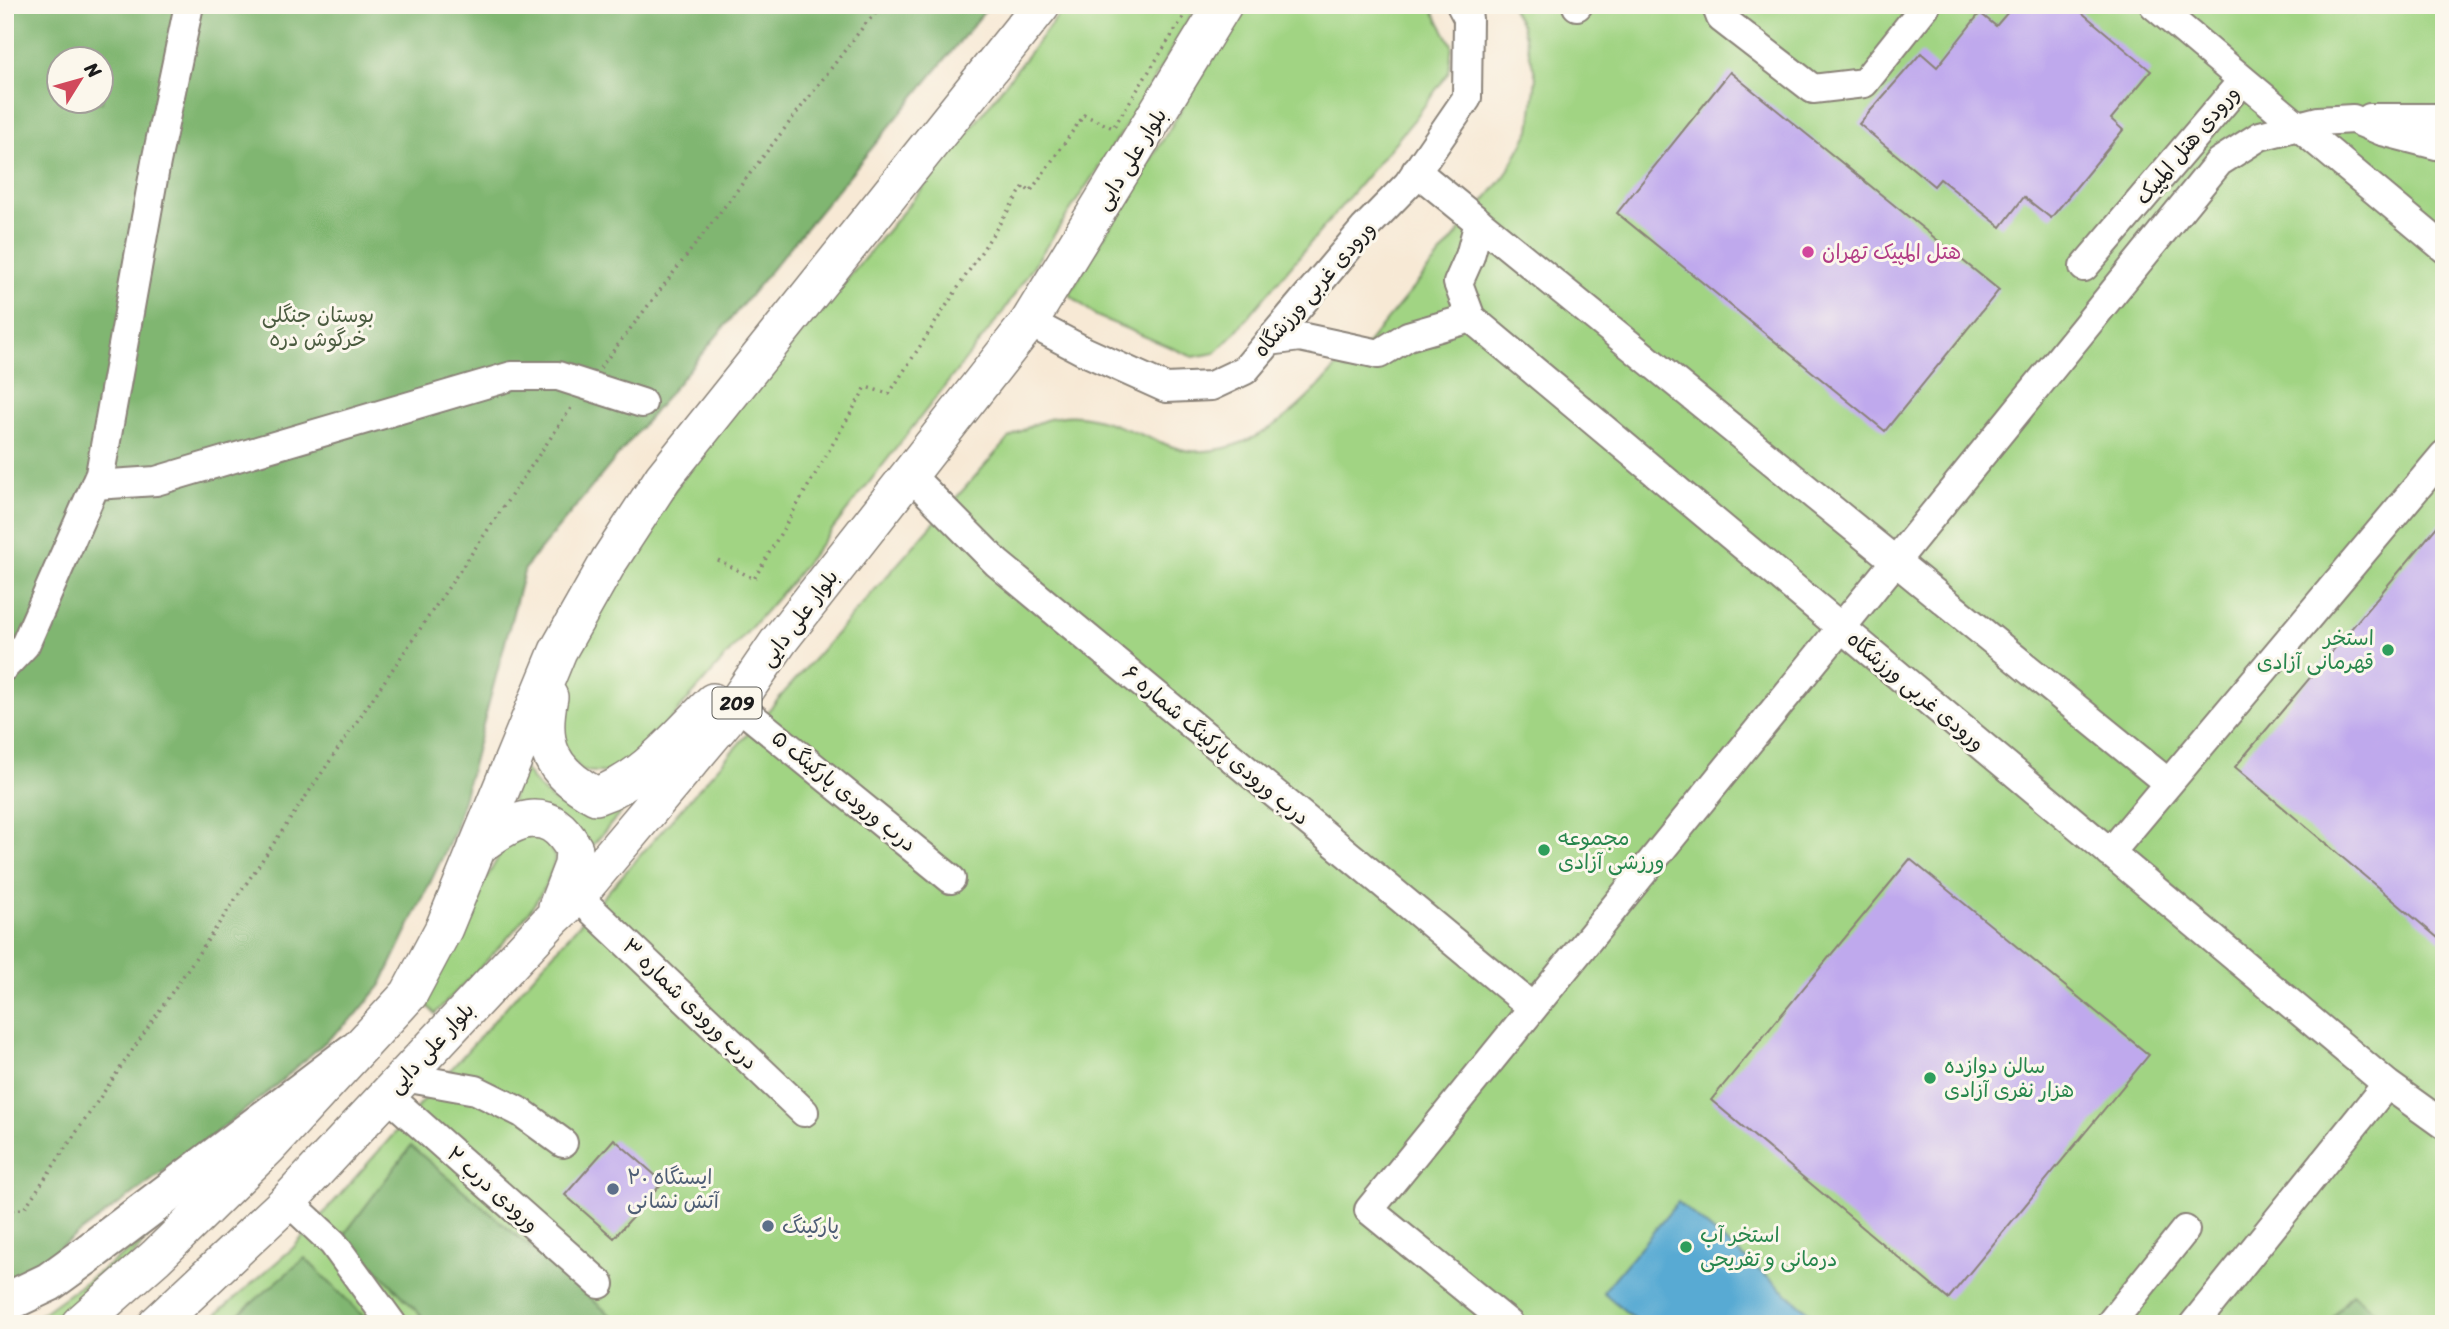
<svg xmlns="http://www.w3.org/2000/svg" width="2449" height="1329" viewBox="0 0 2449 1329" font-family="Sriracha,'Playpen Sans Arabic',sans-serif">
  <rect width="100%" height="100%" fill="#fbf7ec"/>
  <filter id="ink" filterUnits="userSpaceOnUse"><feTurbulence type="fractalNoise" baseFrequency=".0143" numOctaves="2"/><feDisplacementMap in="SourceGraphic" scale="14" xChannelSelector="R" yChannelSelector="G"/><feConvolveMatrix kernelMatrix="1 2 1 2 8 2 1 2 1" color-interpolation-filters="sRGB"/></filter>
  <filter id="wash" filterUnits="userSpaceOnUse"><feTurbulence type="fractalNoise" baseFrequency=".00686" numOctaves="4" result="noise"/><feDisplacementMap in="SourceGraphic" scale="28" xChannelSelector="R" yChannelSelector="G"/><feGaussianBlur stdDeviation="1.57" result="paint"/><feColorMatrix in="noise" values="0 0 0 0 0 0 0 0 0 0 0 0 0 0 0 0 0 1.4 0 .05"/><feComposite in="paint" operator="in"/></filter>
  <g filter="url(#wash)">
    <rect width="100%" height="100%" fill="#f7e9d5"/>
    <path fill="#a1d483" stroke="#5e7850" stroke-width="2" d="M 1066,5 L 1197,5 L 1136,111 L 1003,312 L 791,582 L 636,759 L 610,773 L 582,771 L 565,752 L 557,712 L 565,665 L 629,553 L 723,423 L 830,300 L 963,139 Z
      M 1245,5 L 1430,5 L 1452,45 L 1449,72 L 1414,120 L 1232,336 L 1215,353 L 1193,357 L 1096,316 L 1069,294 Z
      M 1510,5 L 2444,5 L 2444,1324 L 205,1324 L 293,1248 L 1009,438 C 1067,402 1090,415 1150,438 C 1162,443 1178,450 1191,451 C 1252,455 1302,408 1338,365 L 1346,370 L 1505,176 L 1530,130 L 1536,77 L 1522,26 Z
      M 517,757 C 537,790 564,822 608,809 C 620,805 634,793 644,785 L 583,857 L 511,814 Z
      M 527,834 L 545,841 L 555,857 C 548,909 471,974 435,1014 L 420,998 L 505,845 Z
      M 148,1237 L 128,1262 L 58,1324 L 19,1324 L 41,1314 Z"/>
    <path fill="#80b671" stroke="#4e6946" stroke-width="2" fill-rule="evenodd" d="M 5,5 L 990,5 L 525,568 L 454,833 L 381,985 L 357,1014 L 272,1089 L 204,1142 L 5,1287 ZM 60,60 L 102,60 L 102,102 L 60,102 Z
      M 411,1146 L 621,1324 L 429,1324 L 344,1235 Z
      M 305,1258 L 371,1324 L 227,1324 Z
      M 2352,1293 L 2390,1324 L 2328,1324 Z"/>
    <path fill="#58aad3" stroke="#3a6378" stroke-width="2" d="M 1678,1202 L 1823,1324 L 1640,1324 L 1603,1292 Z"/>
    <g id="blocks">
      <path fill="#bfa9ed" d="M 2014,5 L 2073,5 L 2151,71 L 2111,119 L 2123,130 L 2051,218 L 2024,197 L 2001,227 L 1940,179 L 1934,186 L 1859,124 L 1921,53 L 1937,67 L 1980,13 L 1996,26 Z
        M 1730,72 L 1999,290 L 1885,431 L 1617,213 Z
        M 2444,518 L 2444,943 L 2235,767 Z
        M 1910,859 L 2149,1055 L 1948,1299 L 1711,1100 Z
        M 614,1139 L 663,1182 L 614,1238 L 565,1195 Z"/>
    </g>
  </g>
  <g filter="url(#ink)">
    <use href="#blocks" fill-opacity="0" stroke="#8a8278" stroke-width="2"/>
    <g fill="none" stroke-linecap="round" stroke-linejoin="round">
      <defs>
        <path id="minor" d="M 1716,5 L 1721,18 L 1813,89 L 1864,83 L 1926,5
          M 1577,6 L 1578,5
          M 2243,80 L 2444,248
          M 2370,118 L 2444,118
          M 1416,171 L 2168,783
          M 1479,222 L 1470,256 L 1458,283 L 1471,318 L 2387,1084 L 2444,1125
          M 2084,267 L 2243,80 L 2154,5
          M 1029,322 L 1084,351 L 1166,388 L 1211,386 L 1245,370 L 1364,229 L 1408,184 L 1467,98 L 1468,18 L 1461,5
          M 1269,341 L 1300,337 L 1379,354 L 1408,336 L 1471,318
          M 909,474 L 997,563 L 1532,1007
          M 95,485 L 156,481 L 512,376 L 558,376 L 642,403
          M 5,666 L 25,645 L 100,474 L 156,162 L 189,5
          M 736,704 L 951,879
          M 2110,853 L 2444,455
          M 577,896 L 804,1112
          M 404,1077 L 476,1090 L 522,1113 L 563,1143
          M 387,1095 L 600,1284
          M 288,1201 L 333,1243 L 392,1324
          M 1509,1324 L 1369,1210 L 2219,162 L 2260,136 L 2318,121 L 2353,119 L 2382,131 L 2444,147
          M 2110,1324 L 2185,1230
          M 2194,1324 L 2387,1084"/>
        <path id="major" d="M 549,697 C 539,746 551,772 596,796 C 644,780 678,736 713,702
          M 477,847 C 512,820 547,800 574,849 L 573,865 L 557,907
          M 80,1324 L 156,1257 L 269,1146 L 409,994 L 444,928 L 558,651 L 609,561 L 663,478 L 1041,5
          M 157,1324 L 288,1201 L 553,918 L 577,896 L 725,720 L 779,641 L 1029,322 L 1223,5"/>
        <path id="highway" d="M 5,1303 L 49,1282 L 85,1256 L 353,1053
          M 165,1324 L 175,1308"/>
      </defs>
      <use href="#minor" stroke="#8a8278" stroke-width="32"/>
      <use href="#major" stroke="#8a8278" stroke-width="40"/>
      <use href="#highway" stroke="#8a8278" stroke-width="42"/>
      <path stroke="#8a8278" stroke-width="3.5" stroke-dasharray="2 5" stroke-linecap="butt" d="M 600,368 L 866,23 L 884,5
        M 718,560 L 754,579 L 866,387 L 889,394 L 1024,186 L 1030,192 L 1084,115 L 1113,128 L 1186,13
        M 5,1210 L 24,1209 L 573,405"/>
      <use href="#minor" stroke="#fff" stroke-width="28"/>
      <use href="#major" stroke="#fff" stroke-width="37"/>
      <use href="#highway" stroke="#fff" stroke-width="38"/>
    </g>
  </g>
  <circle fill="#d1479c" stroke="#fbf7ec" stroke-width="2.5" cx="1808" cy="252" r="7"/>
  <g fill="#2e9e5b" stroke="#fbf7ec" stroke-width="2.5">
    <circle cx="2388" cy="650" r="7"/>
    <circle cx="1544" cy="850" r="7"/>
    <circle cx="1930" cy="1078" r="7"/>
    <circle cx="1686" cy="1247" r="7"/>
  </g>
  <g fill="#5c6f8a" stroke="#fbf7ec" stroke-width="2.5">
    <circle cx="613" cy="1189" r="7"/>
    <circle cx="768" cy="1226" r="7"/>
  </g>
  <g text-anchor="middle" stroke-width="6" stroke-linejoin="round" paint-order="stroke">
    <rect fill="#fbf7ec" stroke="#5f5e5a" stroke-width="2" x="712.5" y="687.5" width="49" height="31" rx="5"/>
    <g font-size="19" font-weight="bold" fill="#1c1c1c">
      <text x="737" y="710">209</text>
    </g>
    <g font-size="21" fill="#1c1c1c" stroke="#fbf7ec">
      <text transform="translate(2187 145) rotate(-50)" y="7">ورودی هتل المپیک</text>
      <text transform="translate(1131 159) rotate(-58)" y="7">بلوار علی دایی</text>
      <text transform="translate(1314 289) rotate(-49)" y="7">ورودی غربی ورزشگاه</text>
      <text transform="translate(799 618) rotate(-53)" y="7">بلوار علی دایی</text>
      <text transform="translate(1916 691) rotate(40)" y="7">ورودی غربی ورزشگاه</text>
      <text transform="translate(1216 745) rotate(40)" y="7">درب ورودی پارکینگ شماره ۶</text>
      <text transform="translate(844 791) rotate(39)" y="7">درب ورودی پارکینگ ۵</text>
      <text transform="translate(690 1004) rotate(44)" y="7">درب ورودی شماره ۳</text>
      <text transform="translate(431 1048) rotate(-47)" y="7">بلوار علی دایی</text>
      <text transform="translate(493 1189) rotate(42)" y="7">ورودی درب ۲</text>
    </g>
    <g font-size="21" fill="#b23c85" stroke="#fbf7ec" text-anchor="start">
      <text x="1822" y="259">هتل المپیک تهران</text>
    </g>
    <g font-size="21" fill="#4b5c40" stroke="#fbf7ec">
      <text x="318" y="322">بوستان جنگلی<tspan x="318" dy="24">خرگوش دره</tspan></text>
    </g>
    <g font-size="21" fill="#27864d" stroke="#fbf7ec" text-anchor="start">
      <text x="2374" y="645" text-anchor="end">استخر<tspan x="2374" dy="24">قهرمانی آزادی</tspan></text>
      <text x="1558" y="845">مجموعه<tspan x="1558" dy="24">ورزشی آزادی</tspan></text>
      <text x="1944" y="1073">سالن دوازده<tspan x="1944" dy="24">هزار نفری آزادی</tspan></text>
      <text x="1700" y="1242">استخر آب<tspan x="1700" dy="24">درمانی و تفریحی</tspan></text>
    </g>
    <g font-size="21" fill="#4e5e75" stroke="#fbf7ec" text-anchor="start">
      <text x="627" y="1184">ایستگاه ۲۰<tspan x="627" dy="24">آتش نشانی</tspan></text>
      <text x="782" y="1233">پارکینگ</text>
    </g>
  </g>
  <rect width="2449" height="1329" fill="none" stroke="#fbf7ec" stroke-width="28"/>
  <g transform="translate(80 80) rotate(53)"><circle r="33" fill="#fbf7ec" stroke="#a29f99" stroke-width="2"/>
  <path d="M0-5L12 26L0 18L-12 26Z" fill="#d1495b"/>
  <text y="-10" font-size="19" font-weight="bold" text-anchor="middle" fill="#1c1c1c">N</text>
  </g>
</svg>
